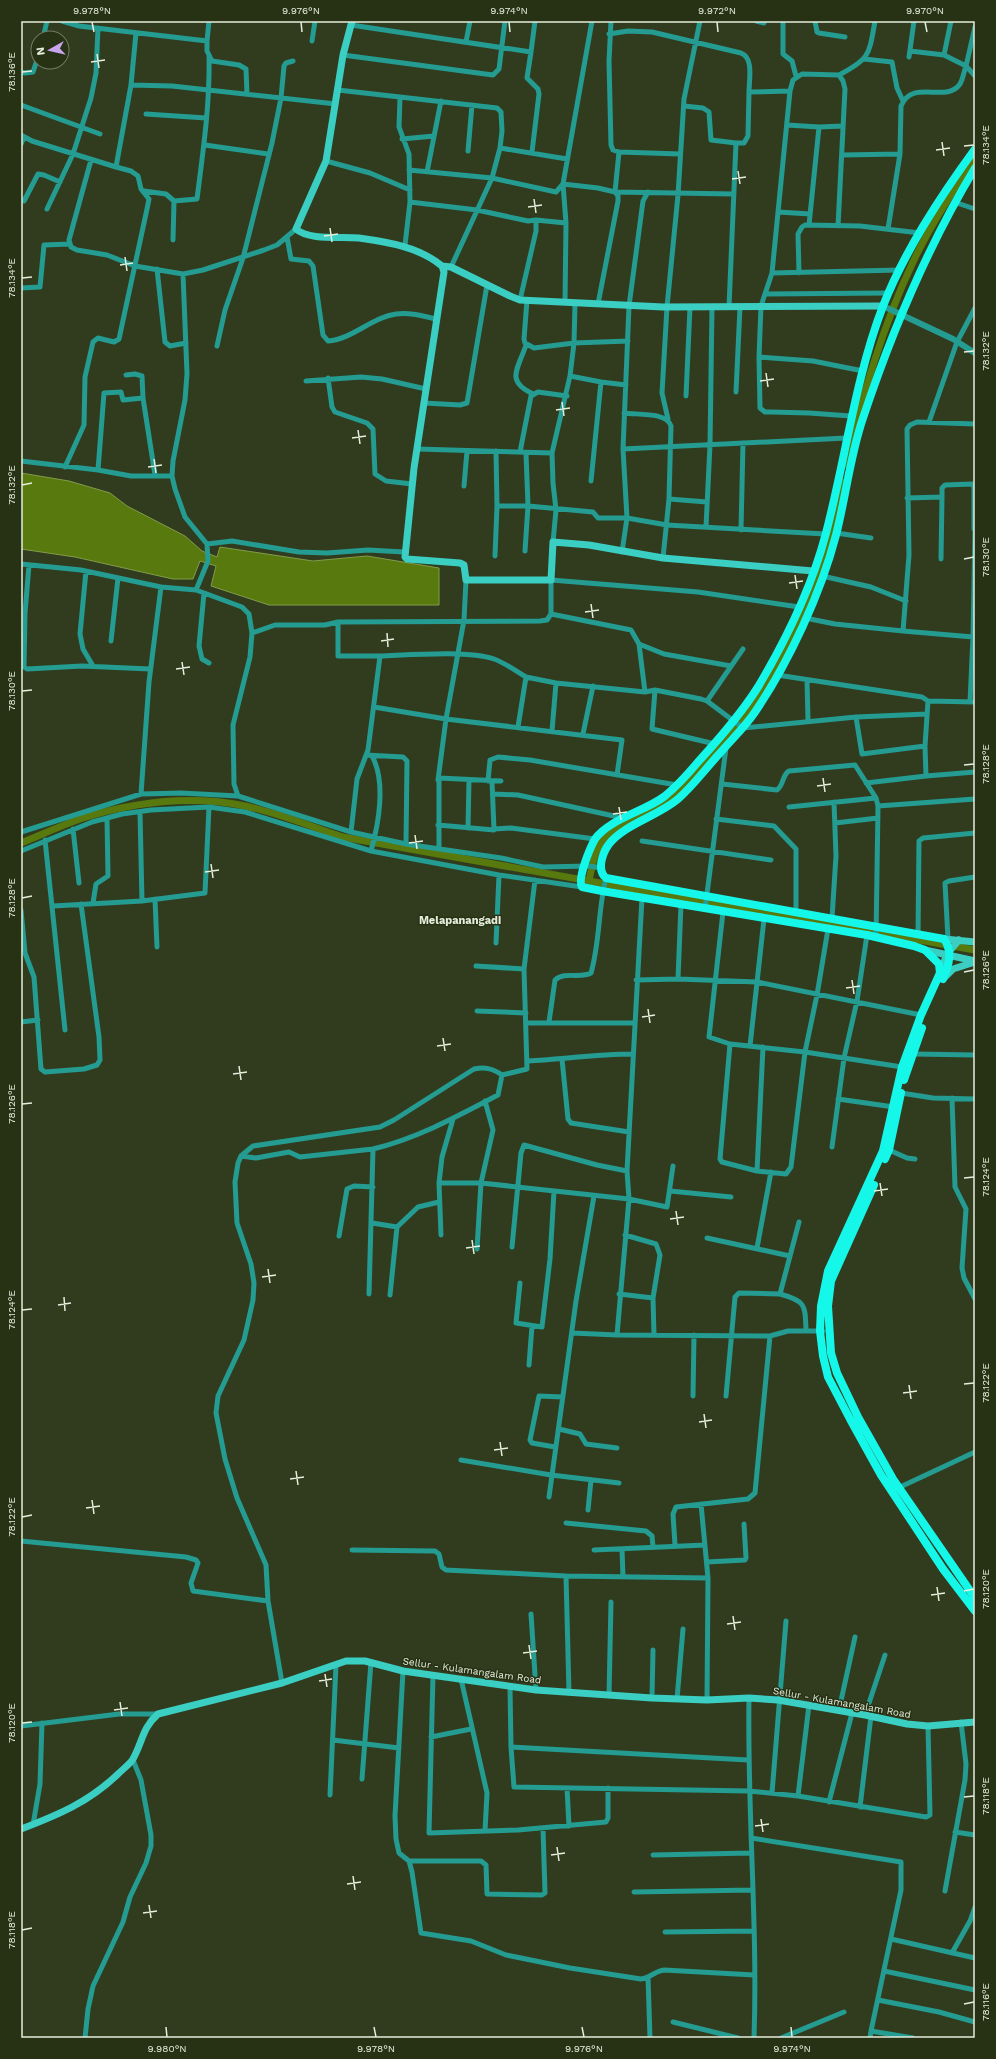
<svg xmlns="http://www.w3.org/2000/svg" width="996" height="2059" viewBox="0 0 996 2059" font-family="'Work Sans',sans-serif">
  <rect width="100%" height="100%" fill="#313c1f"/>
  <path fill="#58790d" stroke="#829c4b" d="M 21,473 L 69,481 L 110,493 L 127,506 L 185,536 L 202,551 L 217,557 L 220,547 L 313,561 L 367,556 L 439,568 L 439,605 L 269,605 L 211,586 L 216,566 L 200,561 L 193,579 L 173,579 L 75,557 L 21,549 Z"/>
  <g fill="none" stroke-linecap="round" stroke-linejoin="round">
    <path stroke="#58790d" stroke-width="7" d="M 846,464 C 863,395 882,327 913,262 C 930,226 953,191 975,158
      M 21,843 C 41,835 62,825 83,818 C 135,802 191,795 245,806 C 276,812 312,827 343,837 L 975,950
      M 589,880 L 595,854 L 603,839 L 619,828 L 671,800 L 736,728 L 776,670 L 820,568 L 831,537 L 842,482"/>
    <path stroke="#249c92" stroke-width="5" d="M 62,21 L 79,26 L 207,41 L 207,51 L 212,61 L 239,65 L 246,69 L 247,94
      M 611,21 L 609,61 L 611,145 L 613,150 L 619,152 L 680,154
      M 756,21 L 764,23
      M 783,21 L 783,54 L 792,61 L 796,76
      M 815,21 L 817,32 L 819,33 L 845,37
      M 351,25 L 531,52 L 535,21
      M 975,27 L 966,66 L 975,76
      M 136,33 L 131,85 L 172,86 L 336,104
      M 609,34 L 628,31 L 652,32 L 741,53 C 754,58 749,80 749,92 L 790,91 L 772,273 L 900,270
      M 43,38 L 47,21
      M 207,41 L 209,21
      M 312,41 L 315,21
      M 466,42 L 470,21
      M 531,52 L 527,78 L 538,89 L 539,94 L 532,152
      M 343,55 L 493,75 L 499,69 L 505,21
      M 944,55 L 951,21
      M 909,57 L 914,21
      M 864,59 L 892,62 L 897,88 L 903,101
      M 21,72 L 25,73 L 33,72 L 38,57
      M 839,75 C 870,59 869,55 875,21
      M 338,90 L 497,108 L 501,112 L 502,131 L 500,148 L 492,178 L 556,192 L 563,184 L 592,21
      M 790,91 L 793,80 L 802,74 L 839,75 L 843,81 L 845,89 L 838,226
      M 400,97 L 399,127 L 409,154 L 410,202
      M 21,105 L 100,134
      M 684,106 L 703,108 L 709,112 L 711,140 L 736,143
      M 146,114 L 206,118
      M 787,125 L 819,127 L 809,225
      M 819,127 L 843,126
      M 21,135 L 32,141 L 116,167
      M 402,139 L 434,136
      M 21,144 L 24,137
      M 205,145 L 268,154
      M 500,148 L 567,159
      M 468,151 L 472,105
      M 842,155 L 900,154 L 901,106 C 913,78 946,104 960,84 C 963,79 964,71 966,66 L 944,55 L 910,51
      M 91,160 L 69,240 L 71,247 L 77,250 L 107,255 L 135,266 L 183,274 L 203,270 L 264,250 L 277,245 L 296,229
      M 326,161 L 370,173 L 410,190
      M 409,170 L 492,178 L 451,267
      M 427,172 L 441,101
      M 144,191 L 166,194 L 174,201 L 173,240
      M 24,201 L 38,174 L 44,175 L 60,182
      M 174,201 L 197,199 C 203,151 210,105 209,57
      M 954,202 L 975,209
      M 47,209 L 73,154 L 91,98 L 96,73 L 98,28
      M 778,212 L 810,214
      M 536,220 L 566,223 L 563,184 L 598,188 L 615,192 L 734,194
      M 888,229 L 900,154
      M 287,237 L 291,259 L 309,261 L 313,266 L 323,335 L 328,341 C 353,339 372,317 396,314 C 410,312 423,316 436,319
      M 405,245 L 410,202 L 477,210 L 528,221 L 536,220 L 536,231 L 520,300
      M 157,269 L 165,342 L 170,346 L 186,343
      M 772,273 L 761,306 L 759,357 L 760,408 L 765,412 L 771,412 L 809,413 L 851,416
      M 799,273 L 798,234 L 802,227 L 805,225 L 860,226 L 920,233
      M 183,274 L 187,374 L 185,400 L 173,461 L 172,476 L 175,489 L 185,517 L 207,544 L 208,561 L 196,590
      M 21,288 L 40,287 L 44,245 L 70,244
      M 765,294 L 889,293
      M 527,300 L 524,339 L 525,343 L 534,348 L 574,343 L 628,341
      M 565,302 L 566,223
      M 598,304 L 618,201 L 618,196 L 615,192 L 619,152
      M 729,307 L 736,143 L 744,143 L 748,136 L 749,92
      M 526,345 C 518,369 505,381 533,394
      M 217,346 L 225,310 L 243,258 L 272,143 L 281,98 L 284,66 L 286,63 L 293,61
      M 759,357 L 813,361 L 863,371
      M 126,375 L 135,374 L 142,376 L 143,398
      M 570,376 L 601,382
      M 328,378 L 332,407 L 335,412 L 367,423 L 373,429 L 375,474 L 386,481 L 412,484
      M 306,381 L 361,377 L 382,379 L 426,389
      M 736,392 L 740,307
      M 686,396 L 690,307
      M 424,403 L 460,405 L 467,403 L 487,285
      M 624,413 C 638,415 667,412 671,426 L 669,499 L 663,558
      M 668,419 L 662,393 L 667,307 L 678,195 L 684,99 L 700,21
      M 929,422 L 957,342 L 975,308
      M 975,424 L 917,422 L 910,425 L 907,429 L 909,555 L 903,631 L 973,637 L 975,529
      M 417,449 L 552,453
      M 623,449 L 846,438
      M 520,452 L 531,396 L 538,392 L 567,396
      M 21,461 L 98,470
      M 65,467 L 84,425 L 85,377 L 93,342 L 98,338 L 114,342 L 119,339 L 147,209 L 149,199 L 141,189 L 138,176 L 131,171 L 116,167 L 131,85
      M 155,475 L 143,398 L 123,400 L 121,392 L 104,393 L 98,470 L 131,476 L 172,476
      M 591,481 L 601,382 L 626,385
      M 464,486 L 467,451
      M 907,498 L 942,497 L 942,488 L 945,485 L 972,484 L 974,487 L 974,529
      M 669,499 L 707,502
      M 497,506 L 528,506 L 593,512 L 598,518 L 627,518 L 667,525 L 825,534
      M 706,527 L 710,445 L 712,307
      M 741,530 L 743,443
      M 836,533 L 871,538
      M 553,542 L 556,510 L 553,483 L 552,453 L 570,376 L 574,343 L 575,303
      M 207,544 L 232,541 L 299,552 L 327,553 L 368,550 L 404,552
      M 525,551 L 528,506 L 526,453
      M 622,552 L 627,518 L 623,449 L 629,306 L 643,201 L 648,192
      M 495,556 L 497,506 L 496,451
      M 941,559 L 942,497
      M 21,564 L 81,570 L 161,587 L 196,590 L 242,607 L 249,614 L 252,633 L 250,657 L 233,725 L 234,784 L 238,796 L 351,832 L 406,844 L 501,858 L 543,867 L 589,866 L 601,868
      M 29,565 L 25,613 L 24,667 L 27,669 L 82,666 L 150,669
      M 86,571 L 80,634 L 83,649 L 93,666
      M 822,576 L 871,587 L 906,601
      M 204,593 L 199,646 L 202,659 L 209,663
      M 551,614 L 631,630 L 639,644 L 645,692
      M 805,618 L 835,624 L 903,631
      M 338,622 L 338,656 L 380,656 L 368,750 L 357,779 L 351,832
      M 252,633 L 275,625 L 325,625 L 338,622 L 540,621 L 547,620 L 551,614 L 551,580 L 698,592 L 799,607
      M 111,641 L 118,578
      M 639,644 L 664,654 L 731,666
      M 380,656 C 409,655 469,650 494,659 C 505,663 516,671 526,677 L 518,727
      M 777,675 L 922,697 L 928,701 L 925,746 L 926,776 L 975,772
      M 526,677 L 556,683 L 645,692 L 655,690 L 701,699 L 707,701 L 743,728 L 856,717 L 862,754 L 925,746
      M 807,680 L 808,721
      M 655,690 L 652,729 L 715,744
      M 707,701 L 743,649
      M 928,701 L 975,702
      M 970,702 L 973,637 L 975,637
      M 374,707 L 446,719 L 622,740 L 617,775
      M 856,717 L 927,714
      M 552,731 L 556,683
      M 583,734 L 593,686
      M 366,755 L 403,757 L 407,761 L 406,844
      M 438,780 L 446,719 L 464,620 L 466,580
      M 488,781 L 490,760 L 498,757 L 530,760 L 677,785
      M 866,783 L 926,776
      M 722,784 L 777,790 C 784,785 782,775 789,771 L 855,765 L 876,798 L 878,806 L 876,938
      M 141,794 L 149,682 L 161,587
      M 493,794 L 518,795 L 623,818
      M 878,806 L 975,799
      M 789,807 L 876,798
      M 140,812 L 142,901
      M 716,819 L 774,826 L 796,849 L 796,912
      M 835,823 L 878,818
      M 438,825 L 494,830 L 492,781
      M 468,828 L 469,780
      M 73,829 L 79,883
      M 494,829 L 511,828 L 595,839
      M 21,832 L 141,794 L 181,793 L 238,796
      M 45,840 L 65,1030
      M 642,841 L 771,860
      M 439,848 L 439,778 L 501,781
      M 21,851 L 92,822 L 122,814 L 151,810 L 209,807 L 245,812 L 371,851 L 499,875 L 582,887
      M 371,851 C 379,823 386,781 372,756
      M 642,898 L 627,1171 L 629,1199 L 617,1335 L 770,1336 L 788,1331 L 823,1331
      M 155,899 L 157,947
      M 93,903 L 96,884 L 108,876 L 107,818
      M 53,906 L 142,901 L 205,893 L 209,807
      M 705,909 L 726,748
      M 21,910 L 25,953 L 34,977 L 41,1069 L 45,1072 L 84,1069 L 97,1065 L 100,1060 L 99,1037 L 81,904
      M 723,912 L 709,1037 L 730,1044 L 805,1052 L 902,1067
      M 832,918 L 836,856 L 834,802
      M 918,935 L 919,841 L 923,838 L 975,833
      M 948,939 L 945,883 L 949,881 L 975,877
      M 496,943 L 499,875
      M 476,966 L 524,969
      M 678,979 L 681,904
      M 636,980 L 678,979 L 757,982 L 921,1015
      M 477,1011 L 526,1013
      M 21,1022 L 38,1020
      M 549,1022 L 555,980 C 565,971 580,979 591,973 C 600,942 598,909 606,878
      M 526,1023 L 634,1023
      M 730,1044 L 720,1159 L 722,1162 L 757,1171 L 786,1174 L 791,1167 L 805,1052 L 817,995 L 828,929
      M 750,1046 L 764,919
      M 913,1054 L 975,1055
      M 562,1059 L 568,1119 L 571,1123 L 629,1132
      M 528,1061 C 563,1059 598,1054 633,1054
      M 901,1093 L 933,1098 L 975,1099
      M 952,1098 L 955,1187 L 966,1209 L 962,1268 L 964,1278 L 975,1299
      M 838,1099 L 894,1107
      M 832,1147 L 844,1058 L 857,1001 L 867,935
      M 889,1150 L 907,1158 L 915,1159
      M 241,1156 L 256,1158 L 289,1152 L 300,1157 L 373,1149
      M 757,1171 L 763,1047
      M 439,1183 L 442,1157 L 453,1119
      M 670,1191 L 731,1197
      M 799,1222 L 780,1294 C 806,1301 805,1305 806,1330
      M 372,1223 L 397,1227 L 390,1295
      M 397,1227 L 418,1207 L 439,1202
      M 441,1235 L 439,1183 L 481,1183 L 629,1199 L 667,1207 L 673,1166
      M 625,1235 L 656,1244 L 660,1255 L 653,1298 L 654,1335
      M 339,1236 L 347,1189 L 354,1186 L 373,1187
      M 707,1238 L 790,1256
      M 512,1247 L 521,1153 L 524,1145 L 597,1165 L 627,1171
      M 757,1248 L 771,1172
      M 477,1249 L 481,1183 L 493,1130 L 485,1101
      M 520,1283 L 516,1323 L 542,1327 L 550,1259 L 554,1191
      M 369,1294 L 373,1149 C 418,1138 458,1116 498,1095 L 502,1075 L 527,1069 L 524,969 L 535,880
      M 619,1294 L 653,1298
      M 572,1333 L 617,1335
      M 529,1365 L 532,1326
      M 693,1396 L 694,1335
      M 726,1396 L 735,1297 L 739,1293 L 780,1294
      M 559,1429 L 580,1434 L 586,1444 L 617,1448
      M 555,1447 L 532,1443 L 530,1440 L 539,1396 L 563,1397
      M 461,1460 L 551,1475 L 619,1483
      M 898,1488 L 975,1452
      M 549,1497 L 576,1301 L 594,1196
      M 701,1504 L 708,1578
      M 588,1510 L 591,1480
      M 566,1523 L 646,1531 L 652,1536 L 653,1547
      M 21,1541 L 186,1557 L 196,1560 L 198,1563 L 191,1583 L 193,1591 L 268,1601
      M 675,1545 L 673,1514 L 676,1507 L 748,1499 L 755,1493 L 770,1336
      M 622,1549 L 623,1577
      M 352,1550 L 435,1551 L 439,1554 L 442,1567 L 446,1570 L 566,1576
      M 594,1550 L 705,1545
      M 707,1562 L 745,1560 L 746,1558 L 744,1524
      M 531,1614 L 536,1690
      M 403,1671 L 395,1816 L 396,1839 L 399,1853 L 409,1861 L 412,1872 L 421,1933 L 471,1941 L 506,1955 L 570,1968 L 641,1979 C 650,1978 655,1971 664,1970 L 754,1975
      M 433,1675 L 429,1833 L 518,1830 L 606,1822 L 608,1818 L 608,1788
      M 461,1679 L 487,1793 L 485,1831
      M 282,1683 L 268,1601 L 266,1565 L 237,1498 L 225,1459 L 216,1413 L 218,1396 L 244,1340 L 253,1300 L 254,1283 L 251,1264 L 237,1223 L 235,1182 L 238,1163 L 241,1156 L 253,1146 L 380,1127 L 394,1120 L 474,1069 C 485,1067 492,1068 502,1075
      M 510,1687 L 511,1747 L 748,1760
      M 569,1693 L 566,1576 L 708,1578 L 707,1700
      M 609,1696 L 611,1602
      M 652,1698 L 653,1650
      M 749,1698 C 747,1811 758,1925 754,2038
      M 677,1699 L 683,1629
      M 839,1710 L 855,1637
      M 865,1715 L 885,1655
      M 21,1726 L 119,1714 L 158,1714
      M 431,1737 L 471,1729
      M 333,1740 L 399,1748
      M 511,1747 L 514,1787 L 749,1791 L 798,1796 L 926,1817 L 930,1815 L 928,1726
      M 362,1779 L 371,1662
      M 567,1788 L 569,1826
      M 772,1793 L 786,1621
      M 330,1795 L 336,1665
      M 798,1796 L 809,1705
      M 829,1802 L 852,1713
      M 860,1807 L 871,1716
      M 33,1825 L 40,1784 L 42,1723
      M 955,1832 L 975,1835
      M 751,1838 L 901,1862 L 901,1890 L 871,2031 L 913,2038
      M 653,1855 L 751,1853
      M 409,1861 L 481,1861 L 486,1865 L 487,1894 L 542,1895 L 545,1893 L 543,1828
      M 945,1891 L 965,1780 L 966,1764 L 961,1722
      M 634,1892 L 753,1890
      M 665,1932 L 754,1931
      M 891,1939 L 975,1958
      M 952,1953 L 970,1921 L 975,1907
      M 884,1971 L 975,1990
      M 648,1977 L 650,2038
      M 878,2000 L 939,2012 L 975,2022
      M 673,2022 L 738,2038
      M 85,2038 L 88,2009 L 93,1986 L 123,1922 L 130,1897 L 146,1863 L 151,1846 L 151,1835 L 141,1780 L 133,1760
      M 781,2038 L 844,2012
      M 870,2038 L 871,2031"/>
    <path stroke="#249c92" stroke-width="6" d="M 883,306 L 953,339 L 975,353"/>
    <path stroke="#3acfc2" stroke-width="7" d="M 352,21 L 343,55 L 326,161 L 296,229 C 309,241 343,236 359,238 C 388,242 419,247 442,266 L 444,272 L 414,468 L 405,557 L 407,559 L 460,563 L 464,565 L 466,580 L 551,580 L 553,542 L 589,545 L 663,558 L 813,571
      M 442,266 L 451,267 L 510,296 L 520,300 L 663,307 L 883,306
      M 944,939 L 975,942
      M 925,950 L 975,961
      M 941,970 L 947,954 L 959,940
      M 944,978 L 953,969 L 975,962
      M 21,1829 C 58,1815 89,1802 118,1774 C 123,1769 130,1764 133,1759 C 143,1741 142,1728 158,1714 L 282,1683 L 346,1661 L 365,1661 L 403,1671 L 536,1690 L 652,1698 L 707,1700 L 749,1698 L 778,1700 L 865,1715 L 907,1724 L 928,1726 L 975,1722"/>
    <path stroke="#15f8e9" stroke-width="8" d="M 975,149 C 940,197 905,250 883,306 C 855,379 846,457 826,533 C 812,587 786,640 758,687 C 741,714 720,738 698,762 C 688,774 677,786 665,796 C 646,811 609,819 595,839 C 590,848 577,879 582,887 L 602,891 L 867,935 L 914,946 L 925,950 L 939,964 L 940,973 L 921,1015 L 902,1067 L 883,1151 L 828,1271 L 821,1306 L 820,1331 L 823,1356 L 828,1377 L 850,1419 L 881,1475 L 943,1569 L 975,1611
      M 943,979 C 949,965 953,952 944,939 L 606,878 C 596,870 603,852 609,844 C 625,824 658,816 678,799 C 694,785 706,768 720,753 C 732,739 745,727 755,712 C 789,662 821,593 836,535 C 846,496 850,456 863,418 C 891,334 929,244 975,168
      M 904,1080 L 922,1028
      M 885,1159 L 889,1150 L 901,1093
      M 874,1185 L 831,1281 L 828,1306 L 831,1353 L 837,1373 L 858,1417 L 893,1479 L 975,1598"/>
  </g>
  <path fill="none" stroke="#e5eddb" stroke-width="1.5" d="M 92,22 L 94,32M 301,22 L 302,32M 509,22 L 510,32M 717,22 L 718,32M 925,22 L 927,32M 97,54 L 99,68M 91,62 L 105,60M 22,72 L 32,71M 942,142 L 944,156M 964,146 L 974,145M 936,150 L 950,148M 738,171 L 740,184M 732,179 L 746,177M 534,199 L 536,213M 528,207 L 542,205M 330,228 L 332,242M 324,236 L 338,234M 125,257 L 127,271M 120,265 L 133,263M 22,278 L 32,277M 964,352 L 974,351M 766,373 L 768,387M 760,381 L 774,379M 562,402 L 564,416M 556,410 L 570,408M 358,430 L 360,444M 352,438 L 366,436M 154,459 L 156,473M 148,467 L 162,465M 22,485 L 32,483M 964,559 L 974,557M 795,575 L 797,589M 789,583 L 803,581M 591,604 L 593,618M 585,612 L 599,610M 387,633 L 388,647M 381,641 L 394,639M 182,662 L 184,675M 176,669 L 190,667M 22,691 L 32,690M 964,765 L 974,764M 823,778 L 825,792M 817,786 L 831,784M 619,807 L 621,820M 613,814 L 627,812M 415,835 L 417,849M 409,843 L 423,841M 211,864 L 213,878M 205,872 L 219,870M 22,898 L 32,896M 964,972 L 974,970M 852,980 L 854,994M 846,988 L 860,986M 648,1009 L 650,1023M 642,1017 L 655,1015M 443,1038 L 445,1051M 437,1046 L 451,1044M 239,1066 L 241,1080M 233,1074 L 247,1072M 22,1104 L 32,1103M 964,1178 L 974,1177M 880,1183 L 882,1196M 874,1191 L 888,1189M 676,1211 L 678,1225M 670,1219 L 684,1217M 472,1240 L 474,1254M 466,1248 L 480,1246M 268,1269 L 270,1283M 262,1277 L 276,1275M 64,1297 L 65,1311M 58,1305 L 71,1303M 22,1310 L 32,1309M 964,1384 L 974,1383M 909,1385 L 911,1399M 903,1393 L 917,1391M 704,1414 L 706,1428M 699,1422 L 712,1420M 500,1442 L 502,1456M 494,1450 L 508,1448M 296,1471 L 298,1485M 290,1479 L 304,1477M 92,1500 L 94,1514M 86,1508 L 100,1506M 22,1517 L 32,1515M 937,1587 L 939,1601M 964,1591 L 974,1589M 931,1595 L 945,1593M 733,1616 L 735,1630M 727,1624 L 741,1622M 529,1645 L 531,1659M 523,1653 L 537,1651M 325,1674 L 327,1687M 319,1681 L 332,1679M 120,1702 L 122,1716M 114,1710 L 128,1708M 22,1723 L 32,1722M 964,1797 L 974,1796M 761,1819 L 763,1832M 755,1826 L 769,1824M 557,1847 L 559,1861M 551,1855 L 565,1853M 353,1876 L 355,1890M 347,1884 L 361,1882M 149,1905 L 151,1918M 143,1913 L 157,1911M 22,1930 L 32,1928M 964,2004 L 974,2002M 166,2027 L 167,2037M 374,2027 L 376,2037M 582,2027 L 584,2037M 791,2027 L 792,2037"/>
  <g text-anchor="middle" stroke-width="3" stroke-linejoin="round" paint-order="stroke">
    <g font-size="10" fill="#e5eddb" stroke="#273215">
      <text transform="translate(472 1670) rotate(8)" y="4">Sellur - Kulamangalam Road</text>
      <text transform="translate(842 1702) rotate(10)" y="4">Sellur - Kulamangalam Road</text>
    </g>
    <g font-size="11" font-weight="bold" fill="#e5eddb" stroke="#273215">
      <text x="460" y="924">Melapanangadi</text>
    </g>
  </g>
  <rect width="996" height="2059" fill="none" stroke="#273215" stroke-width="44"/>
  <g transform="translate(50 50) rotate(262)"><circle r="19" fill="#273215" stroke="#737d64"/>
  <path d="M0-3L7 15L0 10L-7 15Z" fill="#c9a5ee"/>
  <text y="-6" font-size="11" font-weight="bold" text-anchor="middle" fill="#e5eddb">N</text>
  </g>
  <rect x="22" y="22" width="952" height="2015" fill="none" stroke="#e5eddb" stroke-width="1.5"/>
  <g font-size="10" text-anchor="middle" fill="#e5eddb">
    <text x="92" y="14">9.978°N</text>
    <text x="301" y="14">9.976°N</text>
    <text x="509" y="14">9.974°N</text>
    <text x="717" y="14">9.972°N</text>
    <text x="925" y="14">9.970°N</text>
    <text transform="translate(11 72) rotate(-90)" y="4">78.136°E</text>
    <text transform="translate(985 145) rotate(-90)" y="4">78.134°E</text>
    <text transform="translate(11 278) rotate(-90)" y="4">78.134°E</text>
    <text transform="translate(985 351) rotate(-90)" y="4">78.132°E</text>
    <text transform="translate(11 485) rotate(-90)" y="4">78.132°E</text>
    <text transform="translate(985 557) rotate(-90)" y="4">78.130°E</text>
    <text transform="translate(11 691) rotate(-90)" y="4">78.130°E</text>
    <text transform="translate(985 764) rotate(-90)" y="4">78.128°E</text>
    <text transform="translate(11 898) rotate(-90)" y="4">78.128°E</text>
    <text transform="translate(985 970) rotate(-90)" y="4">78.126°E</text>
    <text transform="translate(11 1104) rotate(-90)" y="4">78.126°E</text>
    <text transform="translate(985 1177) rotate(-90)" y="4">78.124°E</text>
    <text transform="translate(11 1310) rotate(-90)" y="4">78.124°E</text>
    <text transform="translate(985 1383) rotate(-90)" y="4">78.122°E</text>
    <text transform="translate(11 1517) rotate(-90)" y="4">78.122°E</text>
    <text transform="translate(985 1589) rotate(-90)" y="4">78.120°E</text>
    <text transform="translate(11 1723) rotate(-90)" y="4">78.120°E</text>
    <text transform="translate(985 1796) rotate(-90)" y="4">78.118°E</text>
    <text transform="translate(11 1930) rotate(-90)" y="4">78.118°E</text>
    <text transform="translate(985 2002) rotate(-90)" y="4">78.116°E</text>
    <text x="167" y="2052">9.980°N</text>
    <text x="376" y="2052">9.978°N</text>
    <text x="584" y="2052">9.976°N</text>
    <text x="792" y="2052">9.974°N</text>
  </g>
</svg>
